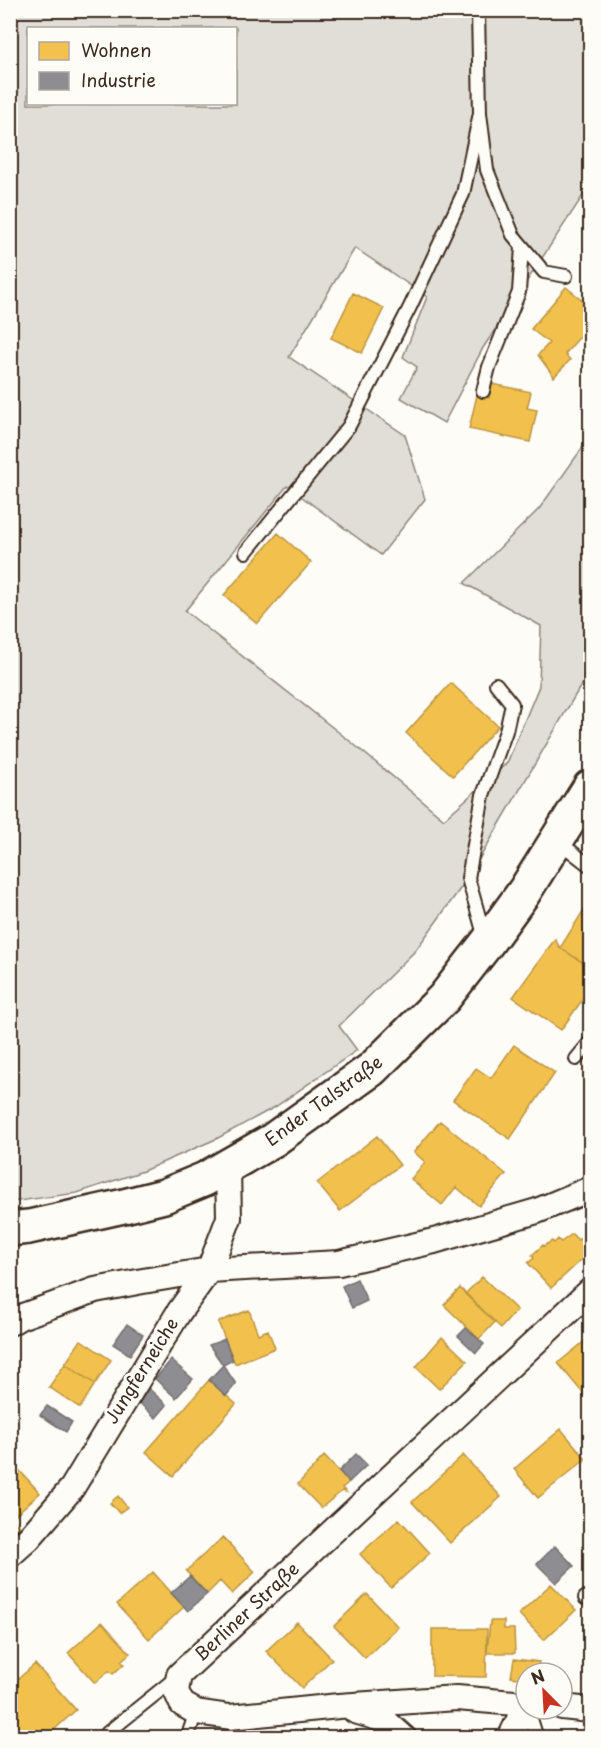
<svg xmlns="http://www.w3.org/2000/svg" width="601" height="1748" viewBox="0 0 601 1748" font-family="'Playpen Sans',sans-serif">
  <rect width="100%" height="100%" fill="#fdfcf7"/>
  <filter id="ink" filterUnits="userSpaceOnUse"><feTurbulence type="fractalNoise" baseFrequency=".0167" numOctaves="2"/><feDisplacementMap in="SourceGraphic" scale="12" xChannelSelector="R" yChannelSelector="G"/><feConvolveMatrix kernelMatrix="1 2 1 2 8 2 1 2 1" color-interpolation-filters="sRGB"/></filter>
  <g filter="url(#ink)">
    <path fill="#e1ded7" stroke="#8e847a" stroke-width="1.5" fill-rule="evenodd" d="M 10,11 L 590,11 L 590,189 L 586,191 L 483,348 L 444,423 L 401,398 L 417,367 L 403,357 L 427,297 L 355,248 L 289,357 L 405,435 L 425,499 L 381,555 L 287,486 L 185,611 L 351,742 L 444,819 L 507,763 L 539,686 L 541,626 L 464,583 L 539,509 L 590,437 L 590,670 L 468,878 L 415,951 L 339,1026 L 357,1050 L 275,1107 L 216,1139 L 143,1171 L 77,1193 L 11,1202 ZM 28,28 L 236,28 L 236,104 L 28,104 Z"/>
    <path fill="#f2c14e" stroke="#bb9440" stroke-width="1.5" d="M 566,287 L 590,306 L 590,325 L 565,354 L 570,360 L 554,377 L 538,355 L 549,343 L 531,329 Z
      M 353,293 L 384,308 L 362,353 L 331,338 Z
      M 492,384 L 531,392 L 527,408 L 537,410 L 530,442 L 469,429 L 477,395 L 489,398 Z
      M 278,533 L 311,562 L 257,624 L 224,595 Z
      M 451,683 L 498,726 L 453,776 L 406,733 Z
      M 590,900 L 590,967 L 560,948 Z
      M 555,939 L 560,948 L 590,967 L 590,989 L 561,1030 L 513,997 Z
      M 514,1045 L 555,1073 L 510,1139 L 453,1100 L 476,1068 L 491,1078 Z
      M 440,1121 L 506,1174 L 479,1206 L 456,1187 L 442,1205 L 411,1179 L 425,1162 L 414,1152 Z
      M 377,1136 L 400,1165 L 340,1211 L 317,1183 Z
      M 590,1230 L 590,1252 L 551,1288 L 528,1263 L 534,1258 L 532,1255 L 543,1245 L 544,1246 L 552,1241 L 554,1243 L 558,1239 L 561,1242 L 572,1234 L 578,1240 Z
      M 482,1277 L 517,1310 L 501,1328 L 465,1294 Z
      M 460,1288 L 495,1322 L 479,1339 L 444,1305 Z
      M 249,1310 L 258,1334 L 268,1330 L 275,1348 L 235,1364 L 218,1322 Z
      M 442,1337 L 467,1361 L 439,1389 L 416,1367 Z
      M 81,1340 L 111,1360 L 95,1384 L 65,1364 Z
      M 586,1340 L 590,1346 L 590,1402 L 558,1363 Z
      M 65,1364 L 95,1384 L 80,1408 L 49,1387 Z
      M 209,1380 L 236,1404 L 173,1476 L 146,1452 Z
      M 561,1429 L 586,1459 L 538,1498 L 514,1469 Z
      M 463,1455 L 501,1497 L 450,1543 L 412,1502 Z
      M 324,1456 L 349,1482 L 342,1488 L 346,1492 L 342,1491 L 321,1508 L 298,1484 Z
      M 10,1460 L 40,1493 L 15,1515 L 10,1510 Z
      M 118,1496 L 127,1507 L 119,1513 L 110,1503 Z
      M 10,1516 L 20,1527 L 10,1535 Z
      M 399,1519 L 430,1553 L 391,1588 L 360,1554 Z
      M 223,1537 L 255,1572 L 232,1594 L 220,1581 L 207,1594 L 186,1571 Z
      M 153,1572 L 184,1607 L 149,1639 L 117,1604 Z
      M 551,1584 L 576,1610 L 544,1640 L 519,1614 Z
      M 367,1594 L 398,1627 L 365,1658 L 334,1626 Z
      M 490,1621 L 504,1621 L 504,1629 L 514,1629 L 515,1653 L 487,1653 Z
      M 102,1622 L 130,1653 L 121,1661 L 124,1664 L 113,1674 L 109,1671 L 95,1683 L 68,1653 Z
      M 297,1622 L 332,1659 L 302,1688 L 266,1651 Z
      M 432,1629 L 487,1629 L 486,1677 L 432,1676 Z
      M 514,1659 L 539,1662 L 537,1673 L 526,1673 L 526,1679 L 511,1677 Z
      M 35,1664 L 76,1710 L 45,1738 L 17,1738 L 10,1730 L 10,1686 Z"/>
    <path fill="#8d8d92" stroke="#746f6f" stroke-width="1.5" d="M 357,1279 L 367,1301 L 352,1308 L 342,1286 Z
      M 127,1324 L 143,1335 L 130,1355 L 113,1344 Z
      M 466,1328 L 484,1344 L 476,1353 L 458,1336 Z
      M 225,1339 L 233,1360 L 223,1365 L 209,1345 Z
      M 171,1360 L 193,1379 L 176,1398 L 155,1379 Z
      M 223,1365 L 236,1384 L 226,1396 L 209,1380 Z
      M 146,1386 L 167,1405 L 156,1418 L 135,1399 Z
      M 47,1406 L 72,1422 L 66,1432 L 40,1415 Z
      M 356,1454 L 367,1465 L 349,1482 L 339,1471 Z
      M 555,1546 L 574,1566 L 556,1583 L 537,1564 Z
      M 190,1576 L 207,1594 L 188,1611 L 171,1593 Z"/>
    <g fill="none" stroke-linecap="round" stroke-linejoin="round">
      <defs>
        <path id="lane" d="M 478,10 L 480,113 L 487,170 L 513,235 L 544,272 L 566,276
          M 483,391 L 489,367 L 519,292 L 522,247
          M 246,552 L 349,426 L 410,307 L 463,194 L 480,113
          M 558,841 L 590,866
          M 485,938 L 468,878 L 483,795 L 506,731 L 512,704 L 496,684
          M 576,1059 L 590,1042
          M 585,1598 L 590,1598
          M 528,1709 L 537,1738
          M 101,1738 L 178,1676
          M 187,1738 L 196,1712"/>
        <path id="street" d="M 10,1323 L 20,1317 L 95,1290 L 143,1281 L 209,1270 L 339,1263 L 434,1241 L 537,1211 L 590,1189
          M 10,1555 L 29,1538 L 72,1488 L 179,1312 L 209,1270 L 229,1218 L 228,1168
          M 526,1704 L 457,1698 L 339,1706 L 230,1717 L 196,1712 L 182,1704 L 176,1691 L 179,1675 L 590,1291
          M 562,1707 L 590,1710
          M 355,1711 L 384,1720 L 404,1738
          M 510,1738 L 526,1705"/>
        <path id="secondary" d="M 10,1229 L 29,1227 L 124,1206 L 164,1196 L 205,1179 L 273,1140 L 372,1069 L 444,998 L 487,943 L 524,892 L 590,787"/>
      </defs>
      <use href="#lane" stroke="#3b2a1e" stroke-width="16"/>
      <use href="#street" stroke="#3b2a1e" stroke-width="28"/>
      <use href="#secondary" stroke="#3b2a1e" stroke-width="38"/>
      <use href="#lane" stroke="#fdfcf7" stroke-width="12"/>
      <use href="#street" stroke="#fdfcf7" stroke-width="24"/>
      <use href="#secondary" stroke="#fdfcf7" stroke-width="33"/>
    </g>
  </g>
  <g text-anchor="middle" stroke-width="6" stroke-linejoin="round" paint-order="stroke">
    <g font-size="18" fill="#3b2a1e" stroke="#fdfcf7">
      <text transform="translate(324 1101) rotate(-36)" y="6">Ender Talstraße</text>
      <text transform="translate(142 1371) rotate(-58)" y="6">Jungferneiche</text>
      <text transform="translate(247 1612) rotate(-43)" y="6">Berliner Straße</text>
    </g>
  </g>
  <rect width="601" height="1748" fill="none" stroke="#fdfcf7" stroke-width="36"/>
  <rect x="18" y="18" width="565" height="1712" fill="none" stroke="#3b2a1e" stroke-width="2" filter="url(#ink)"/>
  <rect x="27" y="27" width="210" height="78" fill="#fdfcf7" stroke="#afa8a0" stroke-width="1.5"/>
  <rect x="39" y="42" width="30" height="18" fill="#f2c14e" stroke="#afa8a0" stroke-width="1.5"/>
  <text x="81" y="57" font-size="18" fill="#3b2a1e">Wohnen</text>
  <rect x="39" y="72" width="30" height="18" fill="#8d8d92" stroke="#afa8a0" stroke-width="1.5"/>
  <text x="81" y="87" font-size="18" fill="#3b2a1e">Industrie</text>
  <g transform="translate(544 1691) rotate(336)"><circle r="28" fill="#fdfcf7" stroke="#afa8a0" stroke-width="1.5"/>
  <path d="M0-4.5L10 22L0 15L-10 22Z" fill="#c8321e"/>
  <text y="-9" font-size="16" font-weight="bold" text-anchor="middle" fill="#3b2a1e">N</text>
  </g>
</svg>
